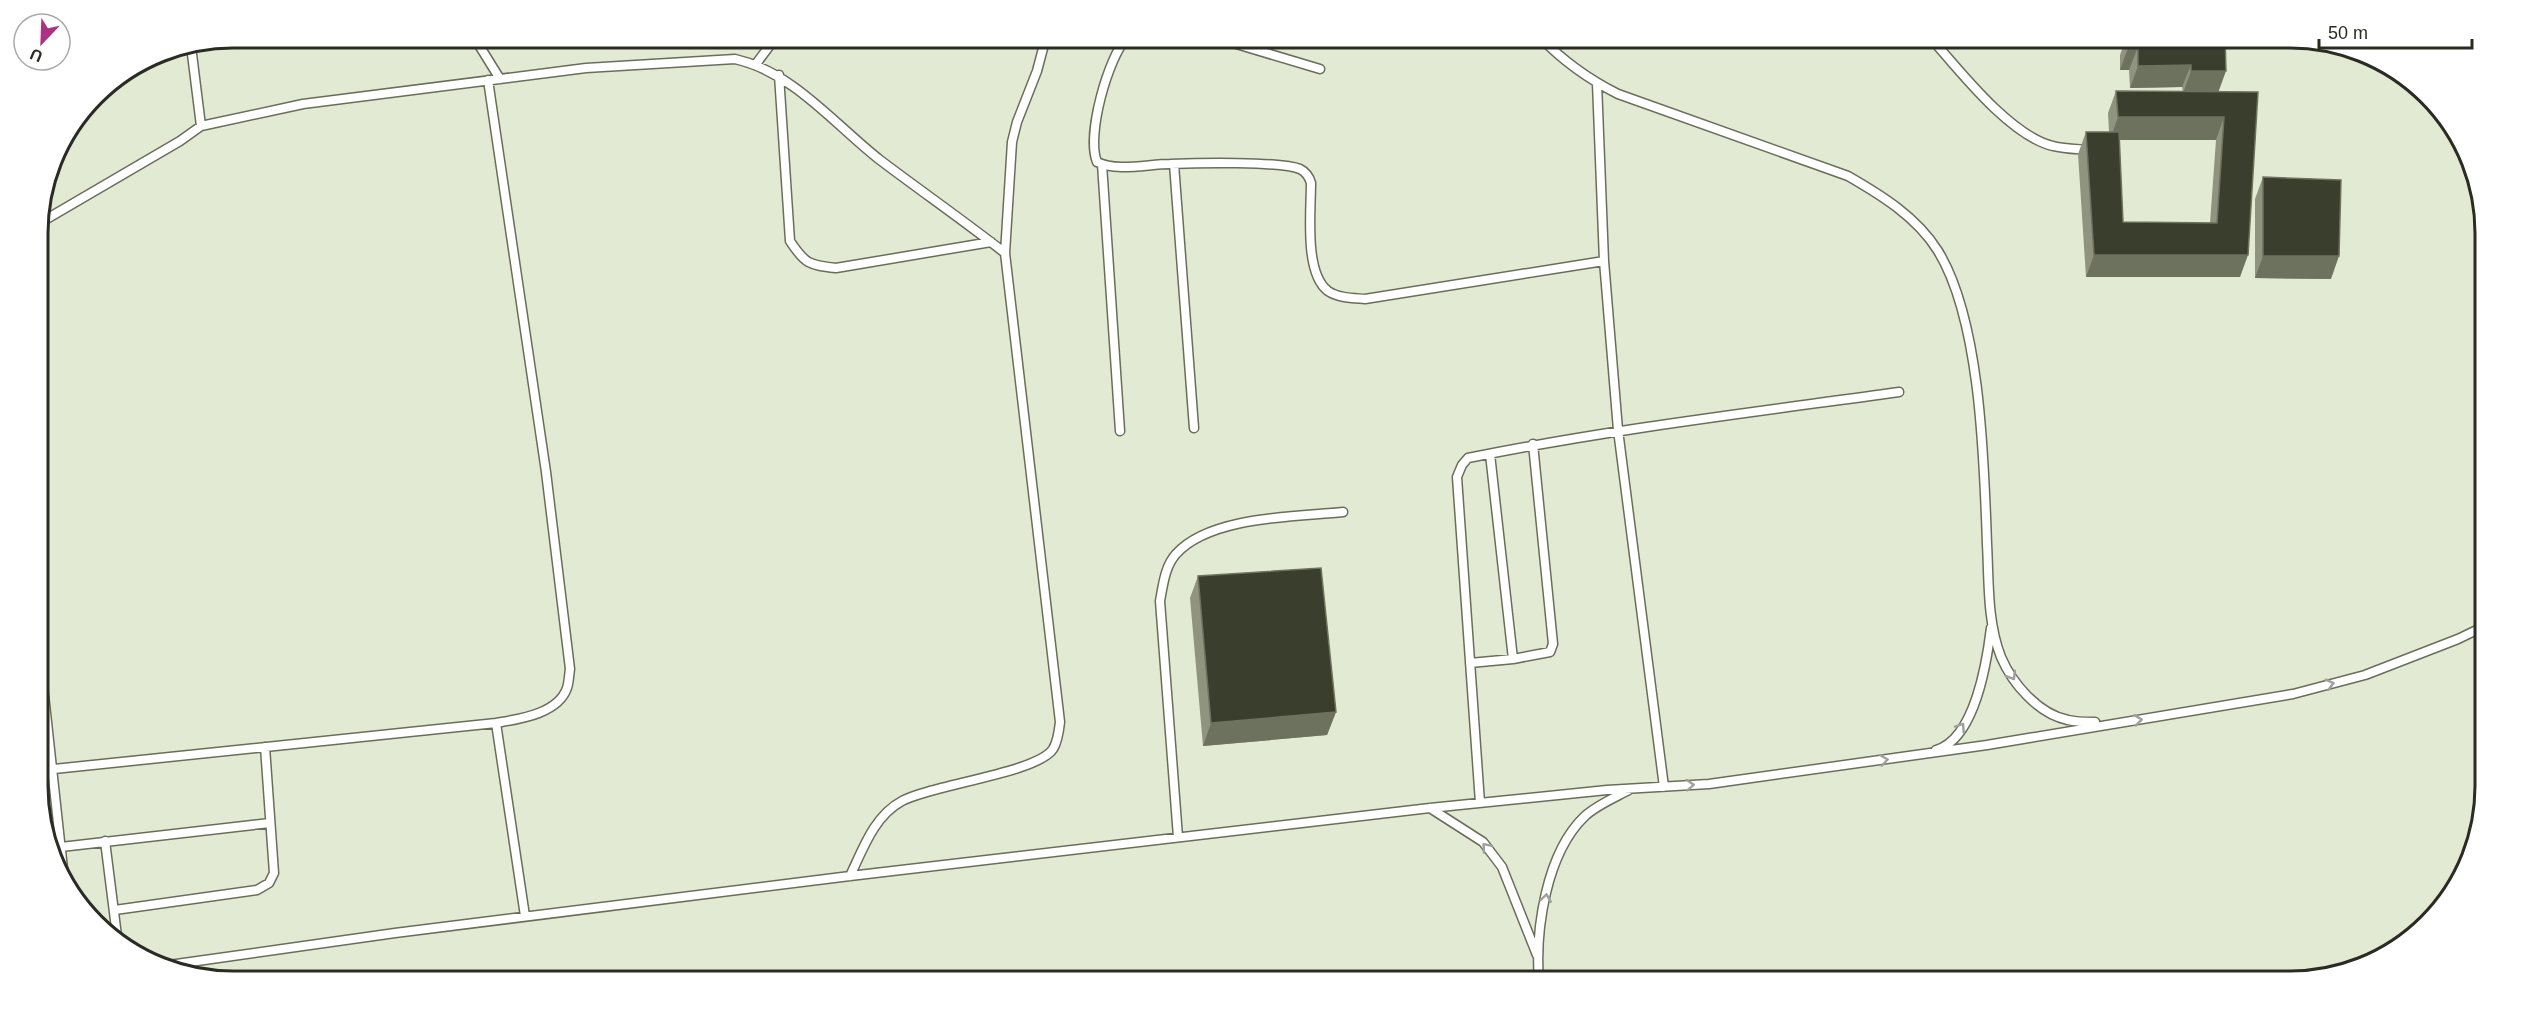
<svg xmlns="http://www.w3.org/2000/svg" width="2523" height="1019" viewBox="0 0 2523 1019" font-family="Helvetica,sans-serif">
  <rect width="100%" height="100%" fill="#e3ead4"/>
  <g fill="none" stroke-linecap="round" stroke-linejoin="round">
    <defs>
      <path id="service" d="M 474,37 L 500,79
        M 1127,37 C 1108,58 1086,135 1097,162 C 1117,172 1148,164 1170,164 C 1196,163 1279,161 1300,169 C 1306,172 1309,176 1311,183 C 1311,211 1304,273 1328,291 C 1338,298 1353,298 1365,299 L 1604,261
        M 1203,37 L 1223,40 L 1320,69
        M 1540,37 C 1563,61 1588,79 1618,94 L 1848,176 C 1881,195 1917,217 1938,251 C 1981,321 1984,462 1987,544 C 1989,580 1987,622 2001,657 C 2012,683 2038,714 2068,720 C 2076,722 2086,722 2095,722
        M 1930,37 C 1959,70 2010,136 2053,146 C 2064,149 2077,149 2089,150
        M 191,46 L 201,126
        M 756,64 L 776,37
        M 779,75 L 790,241 C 805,264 809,265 836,268 L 991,242
        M 1597,83 L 1604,261 L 1618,430 L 1664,787
        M 1102,164 L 1120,431
        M 1174,164 L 1194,428
        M 38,224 L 180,141 L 201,126 L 303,104 L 586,68 L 735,59 C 793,72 834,124 880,160 C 921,191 964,221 1005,253
        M 1490,454 L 1513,659
        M 40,658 L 63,869
        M 1470,663 L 1513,659 L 1550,652 L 1553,644 L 1533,444
        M 496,723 L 525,916
        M 1936,750 C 1975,739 1987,661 1991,628
        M 54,769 L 496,723 C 519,719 558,714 567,688 C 569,682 569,675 570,669 L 546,472 L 488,80
        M 1480,803 L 1457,477 L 1462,465 L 1468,458 C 1611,429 1755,412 1899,392
        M 1430,808 L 1483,842 L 1502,867 L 1537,955
        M 1178,837 L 1160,601 C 1163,585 1165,566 1176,554 C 1210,516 1295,517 1343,512
        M 105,841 L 117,936
        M 61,847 L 270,823
        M 850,876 C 863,849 874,816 902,801 C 931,785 1037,773 1053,749 C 1058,741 1059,731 1060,722 L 1005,253 L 1012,142 L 1017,122 L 1037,71 L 1046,37
        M 115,910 L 257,890 L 269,883 L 274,873 L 265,747
        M 162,966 L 395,933 L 850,876 L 1430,808 L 1607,790 L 1709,784 L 1987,745 L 2293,694 L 2365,675 L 2458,639 L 2485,626
        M 1539,981 C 1535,930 1546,853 1585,816 C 1597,805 1614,798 1629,790"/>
    </defs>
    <use href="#service" stroke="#696e5b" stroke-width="11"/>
    <use href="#service" stroke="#fff" stroke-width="8"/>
  </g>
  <path fill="#8e9480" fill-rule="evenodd" d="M 2126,38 L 2225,38 L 2218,92 L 2258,92 L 2240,277 L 2086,277 L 2078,154 L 2086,132 L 2109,132 L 2108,113 L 2116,91 L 2183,92 L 2182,87 L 2130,88 L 2129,70 L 2120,70 L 2120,55 ZM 2119,140 L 2216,140 L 2210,223 L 2123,222 Z
    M 2263,177 L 2331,279 L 2255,278 L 2255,199 Z
    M 1198,576 L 1336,712 L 1327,735 L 1203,746 L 1190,598 Z"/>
  <path fill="#6d725f" d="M 2138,47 L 2129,70 L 2120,70 L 2128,48 Z
    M 2191,65 L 2182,87 L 2130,88 L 2138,66 Z
    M 2191,71 L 2226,71 L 2218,93 L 2183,93 Z
    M 2118,117 L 2224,117 L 2216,140 L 2110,140 Z
    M 2094,255 L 2248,255 L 2240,277 L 2086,277 Z
    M 2263,256 L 2339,256 L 2331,279 L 2255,278 Z
    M 1336,712 L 1327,735 L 1203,746 L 1211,723 Z"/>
  <path fill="#3a3e2d" stroke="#6d725f" stroke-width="1.5" d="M 2128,38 L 2225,38 L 2226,71 L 2191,71 L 2191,65 L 2138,66 L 2138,47 L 2128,48 Z
    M 2116,91 L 2258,92 L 2248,255 L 2094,255 L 2086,132 L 2119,132 L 2123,222 L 2217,223 L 2224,117 L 2118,117 Z
    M 2263,177 L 2341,180 L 2339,256 L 2263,256 Z
    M 1321,568 L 1336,712 L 1211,723 L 1198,576 Z"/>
  <defs><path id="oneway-chevron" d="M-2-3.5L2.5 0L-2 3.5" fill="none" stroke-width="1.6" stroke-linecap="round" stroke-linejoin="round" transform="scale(1.5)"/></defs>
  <g stroke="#9fa09c">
    <use href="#oneway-chevron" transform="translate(2012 676) rotate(59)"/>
    <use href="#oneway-chevron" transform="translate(2330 684) rotate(-15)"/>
    <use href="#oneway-chevron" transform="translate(2138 720) rotate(-7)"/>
    <use href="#oneway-chevron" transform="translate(1961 727) rotate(-56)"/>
    <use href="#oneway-chevron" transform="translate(1884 760) rotate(-8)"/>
    <use href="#oneway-chevron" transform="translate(1690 785) rotate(-3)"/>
    <use href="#oneway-chevron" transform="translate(1486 847) rotate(-131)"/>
    <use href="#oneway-chevron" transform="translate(1546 898) rotate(-82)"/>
  </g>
  <path d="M0 0H2523V1019H0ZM233 48H2290A185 185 0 0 1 2475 233V786A185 185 0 0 1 2290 971H233A185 185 0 0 1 48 786V233A185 185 0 0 1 233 48Z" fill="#fff" fill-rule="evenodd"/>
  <path fill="none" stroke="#2a2c24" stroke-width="3" d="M233 48H2290A185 185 0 0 1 2475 233V786A185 185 0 0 1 2290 971H233A185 185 0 0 1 48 786V233A185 185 0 0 1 233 48Z"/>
  <g transform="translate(42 42) rotate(203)"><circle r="28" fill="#ffffff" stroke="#aaaba7" stroke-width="1.5"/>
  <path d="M0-4.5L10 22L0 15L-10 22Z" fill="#ac3184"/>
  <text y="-9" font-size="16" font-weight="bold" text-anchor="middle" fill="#2a2c24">U</text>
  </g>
  <path d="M2319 39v9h153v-9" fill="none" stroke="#2a2c24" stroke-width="3"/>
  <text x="2328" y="39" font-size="18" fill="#2a2c24" stroke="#ffffff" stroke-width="4.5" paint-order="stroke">50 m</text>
</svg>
